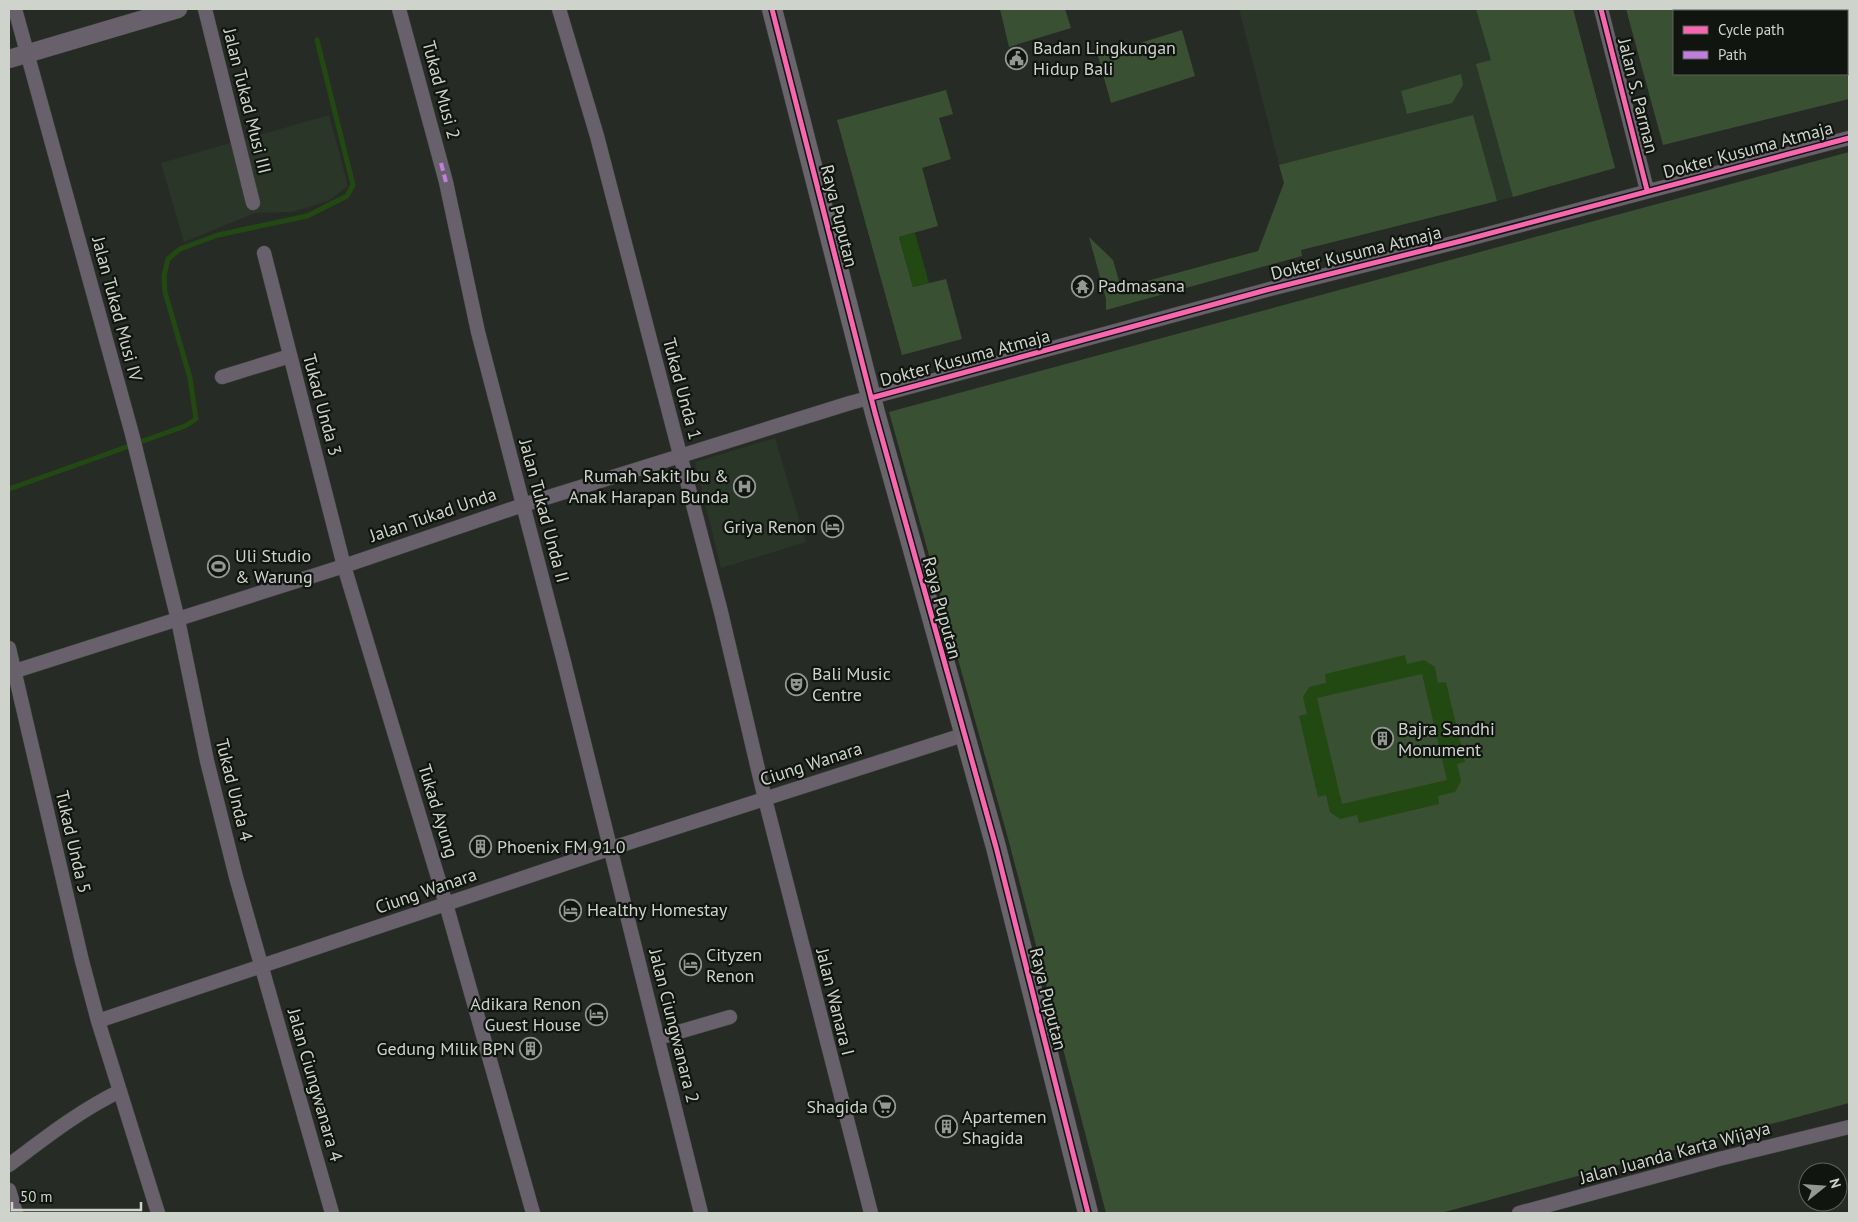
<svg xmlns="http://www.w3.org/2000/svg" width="1858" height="1222" viewBox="0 0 1858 1222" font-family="'PT Sans',sans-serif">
  <rect width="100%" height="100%" fill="#272b26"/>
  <path fill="#2a3627" d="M 1239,9 L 1573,9 L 1615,168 L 1505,199 L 1301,250 Z
    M 329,115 L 348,186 L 328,201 L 292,212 L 255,213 L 184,242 L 161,163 Z
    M 775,438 L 806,542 L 721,568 L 695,462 Z"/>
  <path fill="#3a5033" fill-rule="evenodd" d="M 1000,9 L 1065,9 L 1071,28 L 1009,47 Z
    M 1476,9 L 1573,9 L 1615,168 L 1513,197 L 1476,64 L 1491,60 Z
    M 1626,9 L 1849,9 L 1849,99 L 1663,145 ZM 1847,11 L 1847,74 L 1674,74 L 1674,11 Z
    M 1182,30 L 1195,76 L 1111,103 L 1098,56 Z
    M 1461,74 L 1463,85 L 1452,103 L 1407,114 L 1401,91 Z
    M 946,90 L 953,114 L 939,118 L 951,159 L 922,168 L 938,226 L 899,237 L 913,287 L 946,279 L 962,339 L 902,355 L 837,120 Z
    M 1473,115 L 1497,201 L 1301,250 L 1302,256 L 1106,310 L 1106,299 L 1089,237 L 1113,260 L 1121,288 L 1258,251 L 1284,183 L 1279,165 Z
    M 1849,152 L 1849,1103 L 1441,1213 L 1106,1213 L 1009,842 L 889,412 Z"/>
  <path fill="#234912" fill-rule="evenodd" d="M 915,233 L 929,283 L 913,287 L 899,237 Z
    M 1405,655 L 1407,664 L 1424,660 L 1435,667 L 1438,683 L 1446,682 L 1465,762 L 1457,764 L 1461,781 L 1455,792 L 1438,796 L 1439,804 L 1359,823 L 1357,815 L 1340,819 L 1330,812 L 1326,795 L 1318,797 L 1299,716 L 1307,714 L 1303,697 L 1309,687 L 1326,683 L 1325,674 ZM 1422,674 L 1447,780 L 1342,804 L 1317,698 Z"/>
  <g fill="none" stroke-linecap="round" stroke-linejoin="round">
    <path stroke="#234912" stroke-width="5" d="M 9,489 L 185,426 L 196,419 L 190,378 L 165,292 L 164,276 L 168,259 L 180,249 L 218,235 L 307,216 L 347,196 L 353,185 L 317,40"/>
    <defs>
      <path id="minor" d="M 15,9 L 132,434 L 178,620 L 207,761 L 236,877 L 332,1213
        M 205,9 L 253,203
        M 399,9 L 446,182 L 478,332 L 564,662 L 701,1213
        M 559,9 L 597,136 L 721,612 L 765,799 L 871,1213
        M 1601,9 L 1647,190
        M 264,253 L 344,566 L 446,904 L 533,1213
        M 222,377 L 290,356
        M 9,648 L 82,961 L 98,1021 L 158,1213
        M 9,673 L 344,566 L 523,505 L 850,403 L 1270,289 L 1461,241 L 1849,138
        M 98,1021 L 609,849 L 963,735
        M 658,1038 L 730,1017
        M 9,1165 C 45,1138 79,1111 120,1091
        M 9,1190 L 16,1213
        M 1519,1213 L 1719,1159 L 1849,1127"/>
      <path id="tertiary" d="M 9,59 L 178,9"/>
      <path id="secondary" d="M 772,9 L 875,413 L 996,847 L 1088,1213"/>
    </defs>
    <use href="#minor" stroke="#434541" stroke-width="15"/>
    <use href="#tertiary" stroke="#434541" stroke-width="19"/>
    <use href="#secondary" stroke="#434541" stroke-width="21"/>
    <use href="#minor" stroke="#68616b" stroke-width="14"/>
    <use href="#tertiary" stroke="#68616b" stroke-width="18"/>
    <use href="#secondary" stroke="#6a646d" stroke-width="20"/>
    <path stroke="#c07fdc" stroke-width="4" stroke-dasharray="8 4" stroke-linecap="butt" d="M 441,163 L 446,182"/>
    <defs>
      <path id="cycleway" d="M 772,9 L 875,413 L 996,847 L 1088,1213
        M 1601,9 L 1647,190
        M 871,398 L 1270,289 L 1461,241 L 1849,138"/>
    </defs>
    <use href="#cycleway" stroke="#111510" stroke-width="8"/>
    <use href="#cycleway" stroke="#f766af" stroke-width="5"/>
  </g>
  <defs>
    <symbol id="civic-ring" viewBox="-11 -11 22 22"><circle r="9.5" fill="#111510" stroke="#949892" stroke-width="1.5"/><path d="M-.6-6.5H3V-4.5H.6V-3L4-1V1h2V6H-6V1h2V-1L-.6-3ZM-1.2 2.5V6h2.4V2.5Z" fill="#949892"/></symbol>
    <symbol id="temple-ring" viewBox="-11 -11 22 22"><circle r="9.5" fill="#111510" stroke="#949892" stroke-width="1.5"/><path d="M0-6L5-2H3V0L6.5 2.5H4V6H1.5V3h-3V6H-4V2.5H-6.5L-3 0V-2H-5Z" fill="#949892"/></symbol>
    <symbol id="hospital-ring" viewBox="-11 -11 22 22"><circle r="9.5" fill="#111510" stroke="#949892" stroke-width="1.5"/><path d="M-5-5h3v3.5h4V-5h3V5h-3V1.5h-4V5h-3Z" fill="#949892"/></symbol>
    <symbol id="hotel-ring" viewBox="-11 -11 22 22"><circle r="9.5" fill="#111510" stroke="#949892" stroke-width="1.5"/><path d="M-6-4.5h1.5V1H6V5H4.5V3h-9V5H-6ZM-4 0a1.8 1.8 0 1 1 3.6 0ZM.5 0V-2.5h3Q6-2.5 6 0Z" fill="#949892"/></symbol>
    <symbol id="stadium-ring" viewBox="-11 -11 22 22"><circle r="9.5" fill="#111510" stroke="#949892" stroke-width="1.5"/><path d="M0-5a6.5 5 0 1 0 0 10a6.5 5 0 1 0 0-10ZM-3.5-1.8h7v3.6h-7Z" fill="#949892"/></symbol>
    <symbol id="theatre-ring" viewBox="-11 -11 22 22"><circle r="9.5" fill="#111510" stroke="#949892" stroke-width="1.5"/><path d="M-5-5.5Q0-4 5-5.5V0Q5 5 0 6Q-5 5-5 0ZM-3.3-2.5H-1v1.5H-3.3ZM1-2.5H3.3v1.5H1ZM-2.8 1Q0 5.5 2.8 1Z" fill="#949892"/></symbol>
    <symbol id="building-ring" viewBox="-11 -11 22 22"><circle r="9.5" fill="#111510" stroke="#949892" stroke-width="1.5"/><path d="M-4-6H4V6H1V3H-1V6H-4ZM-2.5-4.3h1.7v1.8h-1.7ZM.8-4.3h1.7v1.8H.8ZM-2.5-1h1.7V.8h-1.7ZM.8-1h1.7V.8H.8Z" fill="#949892"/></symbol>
    <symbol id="supermarket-ring" viewBox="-11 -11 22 22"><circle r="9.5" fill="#111510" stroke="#949892" stroke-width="1.5"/><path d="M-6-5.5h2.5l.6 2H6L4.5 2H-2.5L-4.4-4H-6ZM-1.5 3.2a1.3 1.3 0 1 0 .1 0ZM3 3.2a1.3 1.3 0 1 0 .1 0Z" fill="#949892"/></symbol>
  </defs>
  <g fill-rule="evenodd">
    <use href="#civic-ring" x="1004" y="46" width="25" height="25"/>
    <use href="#temple-ring" x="1070" y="274" width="25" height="25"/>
    <use href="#hospital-ring" x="732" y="474" width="25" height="25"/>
    <use href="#hotel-ring" x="820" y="514" width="25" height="25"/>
    <use href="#stadium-ring" x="206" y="554" width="25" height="25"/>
    <use href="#theatre-ring" x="784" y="672" width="25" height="25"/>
    <use href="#building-ring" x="1370" y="726" width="25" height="25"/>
    <use href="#building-ring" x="468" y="834" width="25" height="25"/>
    <use href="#hotel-ring" x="558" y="898" width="25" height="25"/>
    <use href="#hotel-ring" x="678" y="952" width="25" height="25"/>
    <use href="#hotel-ring" x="584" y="1002" width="25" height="25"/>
    <use href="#building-ring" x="518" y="1036" width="25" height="25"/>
    <use href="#supermarket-ring" x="872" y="1094" width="25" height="25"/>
    <use href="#building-ring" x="934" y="1114" width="25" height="25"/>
  </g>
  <g text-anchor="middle" stroke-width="4.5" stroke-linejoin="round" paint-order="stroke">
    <g font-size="18" fill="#ced3cc" stroke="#111510" text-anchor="start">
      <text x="1033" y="54">Badan Lingkungan<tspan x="1033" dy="21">Hidup Bali</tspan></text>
      <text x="1098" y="292">Padmasana</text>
      <text x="729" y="482" text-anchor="end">Rumah Sakit Ibu &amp;<tspan x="729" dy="21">Anak Harapan Bunda</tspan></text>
      <text x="816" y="533" text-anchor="end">Griya Renon</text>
      <text x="235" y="562">Uli Studio<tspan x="235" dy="21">&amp; Warung</tspan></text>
      <text x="812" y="680">Bali Music<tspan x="812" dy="21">Centre</tspan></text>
      <text x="1398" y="735">Bajra Sandhi<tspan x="1398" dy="21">Monument</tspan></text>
      <text x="497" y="853">Phoenix FM 91.0</text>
      <text x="587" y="916">Healthy Homestay</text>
      <text x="706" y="961">Cityzen<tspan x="706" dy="21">Renon</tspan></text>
      <text x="581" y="1010" text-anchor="end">Adikara Renon<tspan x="581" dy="21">Guest House</tspan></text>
      <text x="515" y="1055" text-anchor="end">Gedung Milik BPN</text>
      <text x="868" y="1113" text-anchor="end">Shagida</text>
      <text x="962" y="1123">Apartemen<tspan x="962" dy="21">Shagida</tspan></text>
    </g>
    <g font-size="18" fill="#ced3cc" stroke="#111510">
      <text transform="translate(441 90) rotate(75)" y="6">Tukad Musi 2</text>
      <text transform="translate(1638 96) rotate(76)" y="6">Jalan S. Parman</text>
      <text transform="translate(247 101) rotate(76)" y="6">Jalan Tukad Musi III</text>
      <text transform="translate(1748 150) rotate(-15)" y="6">Dokter Kusuma Atmaja</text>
      <text transform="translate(839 216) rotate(76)" y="6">Raya Puputan</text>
      <text transform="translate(1356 253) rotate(-14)" y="6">Dokter Kusuma Atmaja</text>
      <text transform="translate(117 309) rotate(75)" y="6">Jalan Tukad Musi IV</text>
      <text transform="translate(965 358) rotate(-15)" y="6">Dokter Kusuma Atmaja</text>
      <text transform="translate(682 389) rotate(75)" y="6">Tukad Unda 1</text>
      <text transform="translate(322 405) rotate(75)" y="6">Tukad Unda 3</text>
      <text transform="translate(544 511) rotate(75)" y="6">Jalan Tukad Unda II</text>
      <text transform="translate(433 515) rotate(-19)" y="6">Jalan Tukad Unda</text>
      <text transform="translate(942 608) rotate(75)" y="6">Raya Puputan</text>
      <text transform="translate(811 764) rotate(-18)" y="6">Ciung Wanara</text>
      <text transform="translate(234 790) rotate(76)" y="6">Tukad Unda 4</text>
      <text transform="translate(438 811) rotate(73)" y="6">Tukad Ayung</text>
      <text transform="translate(73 842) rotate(77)" y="6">Tukad Unda 5</text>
      <text transform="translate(426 891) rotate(-19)" y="6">Ciung Wanara</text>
      <text transform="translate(1048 999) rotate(76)" y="6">Raya Puputan</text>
      <text transform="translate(835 1002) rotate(76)" y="6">Jalan Wanara I</text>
      <text transform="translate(674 1026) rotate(76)" y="6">Jalan Ciungwanara 2</text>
      <text transform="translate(315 1085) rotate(74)" y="6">Jalan Ciungwanara 4</text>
      <text transform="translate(1675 1153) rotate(-15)" y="6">Jalan Juanda Karta Wijaya</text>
    </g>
  </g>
  <rect width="1858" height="1222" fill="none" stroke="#ced3cc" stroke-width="20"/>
  <rect x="1673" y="10" width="175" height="65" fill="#111510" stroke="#5d615b"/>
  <rect x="1683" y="26" width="25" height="8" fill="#f766af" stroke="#5d615b"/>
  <text x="1718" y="35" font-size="15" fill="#ced3cc">Cycle path</text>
  <rect x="1683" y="51" width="25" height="8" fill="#c07fdc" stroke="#5d615b"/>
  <text x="1718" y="60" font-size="15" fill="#ced3cc">Path</text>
  <g transform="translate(1823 1187) rotate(73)"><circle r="24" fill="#111510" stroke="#5d615b"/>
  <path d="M0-4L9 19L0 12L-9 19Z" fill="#949892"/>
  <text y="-8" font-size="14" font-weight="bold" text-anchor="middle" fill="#ced3cc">N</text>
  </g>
  <path d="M12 1202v8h129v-8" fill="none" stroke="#ced3cc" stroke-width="2.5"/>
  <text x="20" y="1202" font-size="15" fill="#ced3cc" stroke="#111510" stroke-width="4" paint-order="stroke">50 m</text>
</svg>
